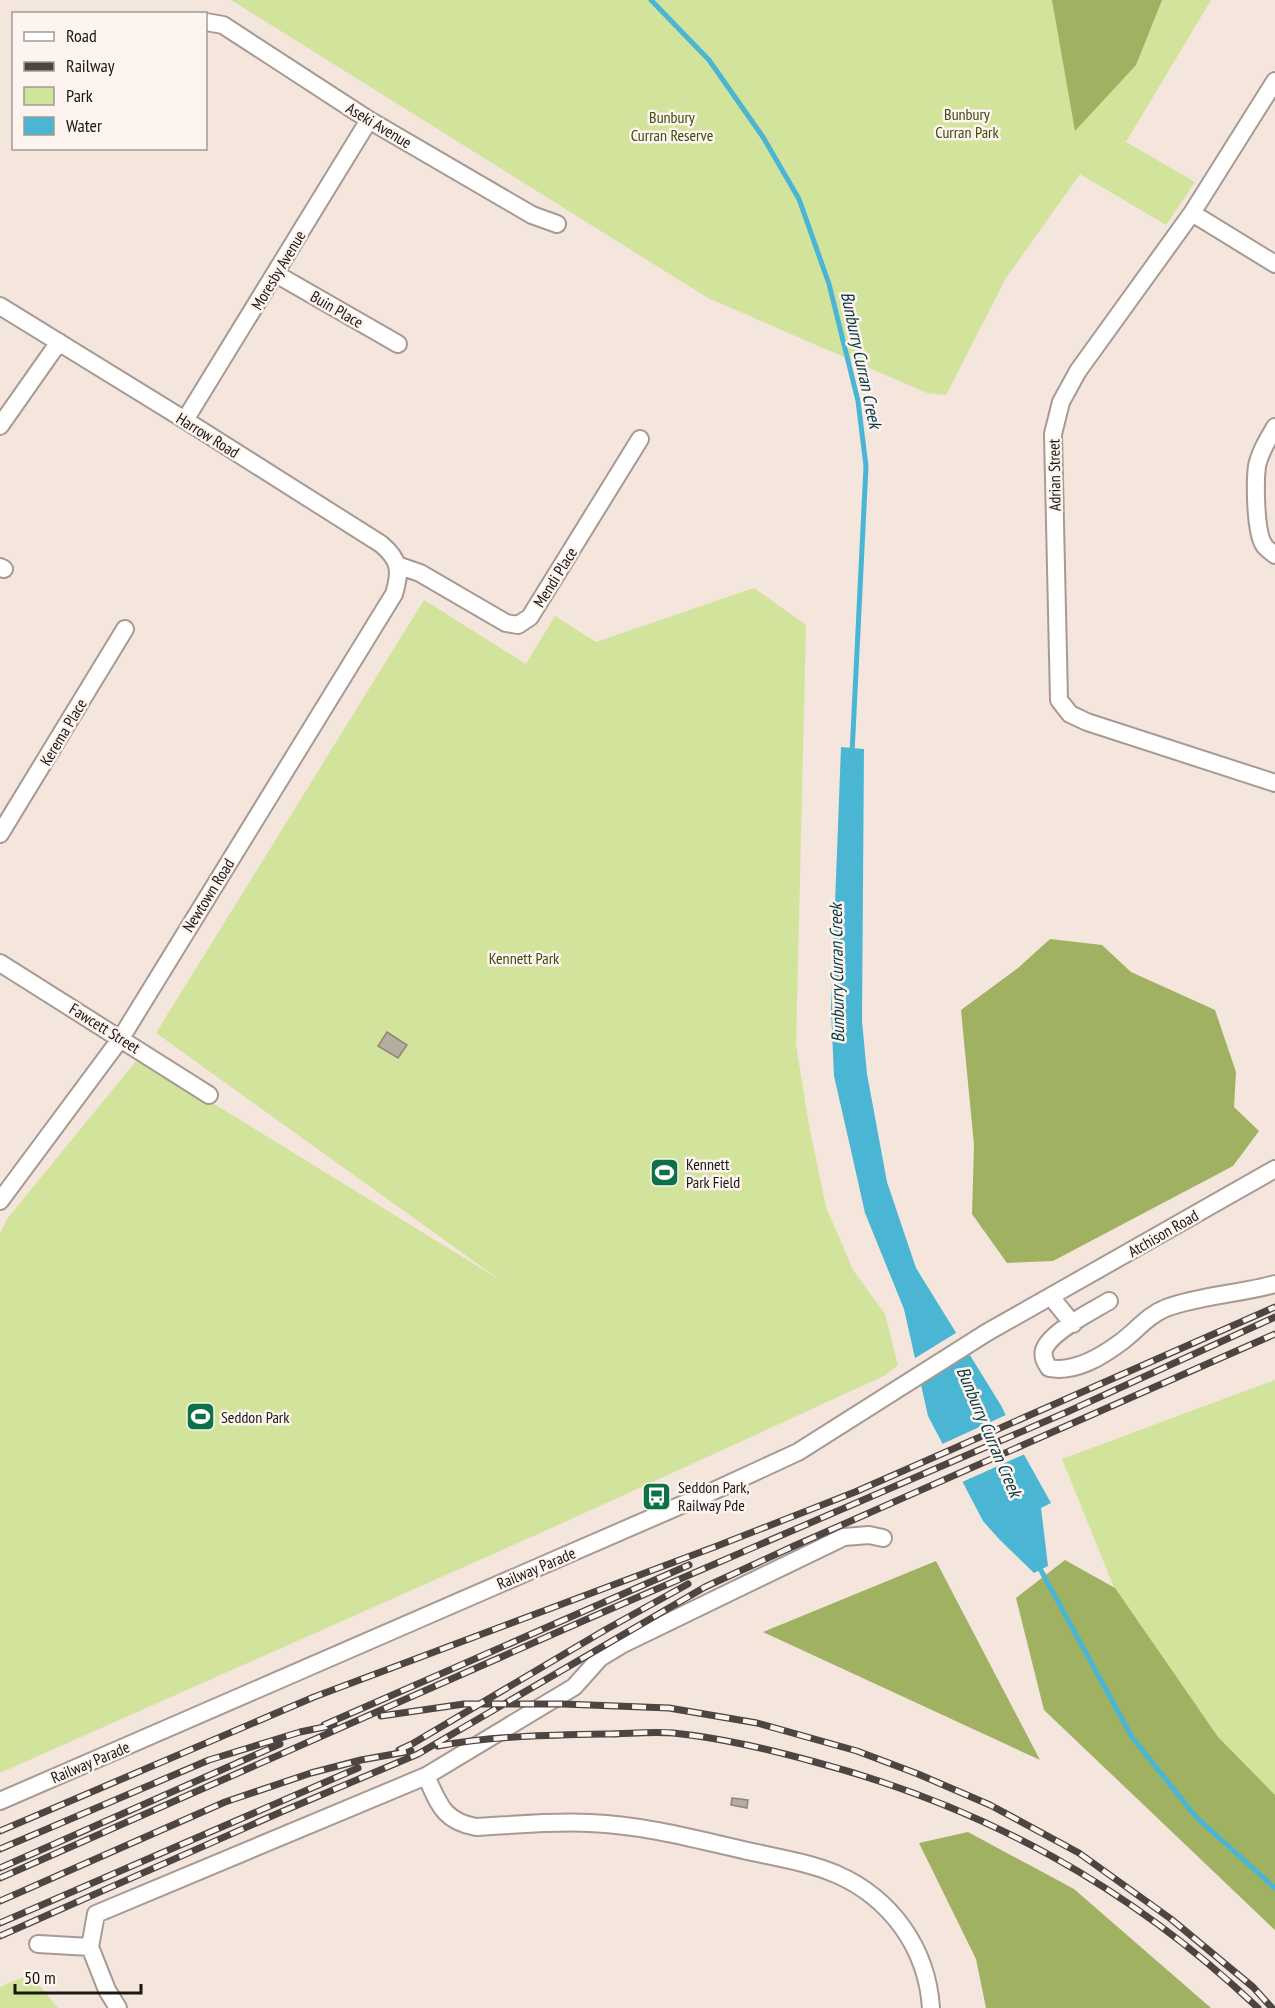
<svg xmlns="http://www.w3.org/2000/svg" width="1275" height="2008" viewBox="0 0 1275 2008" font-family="'PT Sans Narrow',sans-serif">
  <rect width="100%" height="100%" fill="#f4e5dd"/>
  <path fill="#d2e39b" d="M 231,0 L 1211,0 L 1126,142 L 1195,182 L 1166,225 L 1080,174 L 1006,278 L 946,395 L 927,393 L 708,298 Z
    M 754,588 L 806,625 L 796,1045 L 809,1125 L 826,1207 L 853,1270 L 885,1314 L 898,1365 L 884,1376 L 556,1526 L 0,1773 L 0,1233 L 7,1219 L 136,1061 L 151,1065 L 500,1280 L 156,1033 L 424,600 L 526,664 L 555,616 L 596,642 Z
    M 1275,1380 L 1275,1818 L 1126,1617 L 1062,1459 Z
    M 30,1974 L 58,2008 L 0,2008 L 0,1987 Z"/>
  <path fill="#a0b162" d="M 1052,0 L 1162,0 L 1136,65 L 1075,131 Z
    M 1050,939 L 1102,945 L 1131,972 L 1215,1010 L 1236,1072 L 1234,1107 L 1259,1131 L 1233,1166 L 1053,1261 L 1007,1263 L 972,1214 L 974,1145 L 961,1010 L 1018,968 Z
    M 1065,1560 L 1115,1588 L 1218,1737 L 1275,1795 L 1275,1930 L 1044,1710 L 1016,1598 Z
    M 936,1561 L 1040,1760 L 763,1632 Z
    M 968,1832 L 1074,1889 L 1211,2008 L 986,2008 L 976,1959 L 919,1843 Z"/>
  <path fill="#4ab6d3" d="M 841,747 L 864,749 L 862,1021 L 867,1074 L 887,1182 L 916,1268 L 1002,1407 L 1022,1451 L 1051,1503 L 1041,1508 L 1048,1566 L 1034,1573 L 999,1539 L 983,1521 L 928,1416 L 904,1309 L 865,1213 L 850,1146 L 834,1076 L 831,1009 Z"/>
  <path fill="#f4e5dd" d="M 959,1331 L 972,1353 L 918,1386 L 912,1360 Z
    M 1008,1414 L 1027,1453 L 960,1483 L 940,1445 Z"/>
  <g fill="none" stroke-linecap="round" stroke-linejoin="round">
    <path stroke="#4ab6d3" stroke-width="5" d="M 651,0 L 709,60 L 763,137 L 799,199 L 829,284 L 858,401 L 866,466 L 852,754
      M 1038,1565 L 1132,1737 L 1196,1817 L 1275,1888"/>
  </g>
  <path fill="#b5ab9f" stroke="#90867b" stroke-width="1.5" d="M 387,1032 L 407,1045 L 398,1058 L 378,1046 Z
    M 732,1798 L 748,1800 L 747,1808 L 731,1805 Z"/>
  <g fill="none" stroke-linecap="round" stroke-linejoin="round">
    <defs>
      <path id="minor" d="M 206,22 L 223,25 L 369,120 L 532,215 L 557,224
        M 1275,81 L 1192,213 L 1078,371 L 1061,402 L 1053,434 L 1059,700 L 1070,714 L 1087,722 L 1275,783
        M 1192,213 L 1275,264
        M 276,274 L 398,344
        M 0,306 L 185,420 L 381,544 C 400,560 401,571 394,594 L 121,1038 L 0,1201
        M 185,420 L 369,120
        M 0,426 L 59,342
        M 1275,427 C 1268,439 1260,452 1257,466 C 1255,482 1255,532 1264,545 C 1266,549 1272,552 1275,555
        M 397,565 L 420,573 L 506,623 L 518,625 L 530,617 L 640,439
        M 0,567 L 4,569
        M 0,834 L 125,629
        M 0,963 L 209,1095
        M 1051,1297 L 1073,1324
        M 1109,1301 C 1092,1311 1050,1332 1044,1350 C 1042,1358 1046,1363 1049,1368 C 1075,1373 1101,1357 1121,1342 C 1136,1331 1148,1315 1166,1308 C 1201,1295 1240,1294 1275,1284
        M 426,1776 C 439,1804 443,1821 476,1827 C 514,1825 553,1821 590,1823 C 642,1825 692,1838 743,1850 C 774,1857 807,1862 836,1874 C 891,1898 927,1948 931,2008
        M 0,1801 L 709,1493 L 798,1452 L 986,1333 L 1275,1169
        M 38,1944 L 90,1947 L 96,1914 L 426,1776 L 574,1687 L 600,1658 L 623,1644 L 844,1537 L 869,1535 L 883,1538
        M 90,1947 L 107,1990 L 118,2008"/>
    </defs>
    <use href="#minor" stroke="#a89a93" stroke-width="20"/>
    <use href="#minor" stroke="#fff" stroke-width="16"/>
    <defs>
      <path id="rail" d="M 381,1716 L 464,1704 L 563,1704 L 669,1708 L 757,1723 L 857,1751 L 918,1774 L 990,1805 L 1079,1853 L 1171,1919 L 1253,1987 L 1272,2008
        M 324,1725 L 689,1565
        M 438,1746 C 493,1736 549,1735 605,1734 C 627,1734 651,1731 673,1733 C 722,1738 767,1749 815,1762 C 985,1807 1130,1887 1258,2008
        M 399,1750 L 412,1744 L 605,1630 L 688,1584
        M 0,1831 L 314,1697 L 717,1546 L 855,1492 L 1275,1307
        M 0,1849 L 209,1760 L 300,1732 L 334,1725
        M 0,1868 L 280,1744
        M 0,1878 L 592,1617 L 1067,1412 L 1275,1317
        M 0,1901 L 225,1802 L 311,1773 L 361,1760 L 411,1751
        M 0,1923 L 358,1768
        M 0,1936 L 281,1812 L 418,1754 L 705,1587 L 794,1546 L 1275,1334"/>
    </defs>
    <use href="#rail" stroke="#4d4541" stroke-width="7"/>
    <use href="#rail" stroke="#fdf3ef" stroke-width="4.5" stroke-dasharray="14" stroke-linecap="butt"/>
  </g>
  <defs>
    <symbol id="stadium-square" viewBox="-11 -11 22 22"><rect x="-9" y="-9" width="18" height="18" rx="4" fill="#0d7147" stroke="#fdf3ef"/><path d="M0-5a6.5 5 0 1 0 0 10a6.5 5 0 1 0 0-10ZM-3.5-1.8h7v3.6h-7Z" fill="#fff"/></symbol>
    <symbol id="bus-square" viewBox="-11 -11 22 22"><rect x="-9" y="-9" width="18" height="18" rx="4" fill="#0d7147" stroke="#fdf3ef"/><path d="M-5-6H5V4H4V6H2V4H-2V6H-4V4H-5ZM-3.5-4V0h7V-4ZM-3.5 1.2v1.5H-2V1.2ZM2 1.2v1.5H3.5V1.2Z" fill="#fff"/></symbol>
  </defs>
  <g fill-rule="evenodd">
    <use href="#stadium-square" x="648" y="1156" width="33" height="33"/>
    <use href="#stadium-square" x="184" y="1400" width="33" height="33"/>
    <use href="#bus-square" x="640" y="1480" width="33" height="33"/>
  </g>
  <g text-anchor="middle" stroke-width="5" stroke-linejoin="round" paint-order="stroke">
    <g font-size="16" fill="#404b10" stroke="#fdf3ef">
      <text x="967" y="120">Bunbury<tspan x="967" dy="18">Curran Park</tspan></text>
      <text x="672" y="123">Bunbury<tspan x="672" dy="18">Curran Reserve</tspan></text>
      <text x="524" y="964">Kennett Park</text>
    </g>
    <g font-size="16" fill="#1c1714" stroke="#fdf3ef">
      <text transform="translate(379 125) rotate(31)" y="6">Aseki Avenue</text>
      <text transform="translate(278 270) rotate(-59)" y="6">Moresby Avenue</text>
      <text transform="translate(337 309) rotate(30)" y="6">Buin Place</text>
      <text transform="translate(208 435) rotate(32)" y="6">Harrow Road</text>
      <text transform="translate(1054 475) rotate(-91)" y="6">Adrian Street</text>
      <text transform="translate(555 577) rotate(-58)" y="6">Mendi Place</text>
      <text transform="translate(63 732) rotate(-59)" y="6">Kerema Place</text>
      <text transform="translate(208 895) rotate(-58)" y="6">Newtown Road</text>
      <text transform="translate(105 1028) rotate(32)" y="6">Fawcett Street</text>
      <text transform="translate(1163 1233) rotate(-30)" y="6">Atchison Road</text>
      <text transform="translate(536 1568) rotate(-23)" y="6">Railway Parade</text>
      <text transform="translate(90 1762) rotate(-23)" y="6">Railway Parade</text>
    </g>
    <g font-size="16" fill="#1c1714" stroke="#fdf3ef" text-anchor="start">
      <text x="686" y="1170">Kennett<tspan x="686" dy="18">Park Field</tspan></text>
      <text x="221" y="1423">Seddon Park</text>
      <text x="678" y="1493">Seddon Park,<tspan x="678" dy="18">Railway Pde</tspan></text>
    </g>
    <g font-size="18" font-style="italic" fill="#033743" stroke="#fdf3ef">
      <text transform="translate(861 360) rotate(78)" y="6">Bunburry Curran Creek</text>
      <text transform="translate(837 973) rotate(-91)" y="6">Bunburry Curran Creek</text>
      <text transform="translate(989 1432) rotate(67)" y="6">Bunburry Curran Creek</text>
    </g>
  </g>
  <rect x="12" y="12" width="195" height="138" fill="#fdf3ef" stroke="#a39b97" stroke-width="1.5"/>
  <rect x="24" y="32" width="30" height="9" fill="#ffffff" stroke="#a39b97" stroke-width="1.5"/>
  <text x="66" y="42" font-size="18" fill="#1c1714">Road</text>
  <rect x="24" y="62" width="30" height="9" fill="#4d4541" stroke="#a39b97" stroke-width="1.5"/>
  <text x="66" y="72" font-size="18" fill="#1c1714">Railway</text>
  <rect x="24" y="87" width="30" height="18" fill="#d2e39b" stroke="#a39b97" stroke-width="1.5"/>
  <text x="66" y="102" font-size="18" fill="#1c1714">Park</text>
  <rect x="24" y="117" width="30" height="18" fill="#4ab6d3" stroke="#a39b97" stroke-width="1.5"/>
  <text x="66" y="132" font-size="18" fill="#1c1714">Water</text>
  <path d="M15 1984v9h126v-9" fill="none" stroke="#1c1714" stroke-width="3"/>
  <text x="24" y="1984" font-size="18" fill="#1c1714" stroke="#fdf3ef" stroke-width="4.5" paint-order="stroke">50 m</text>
</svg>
